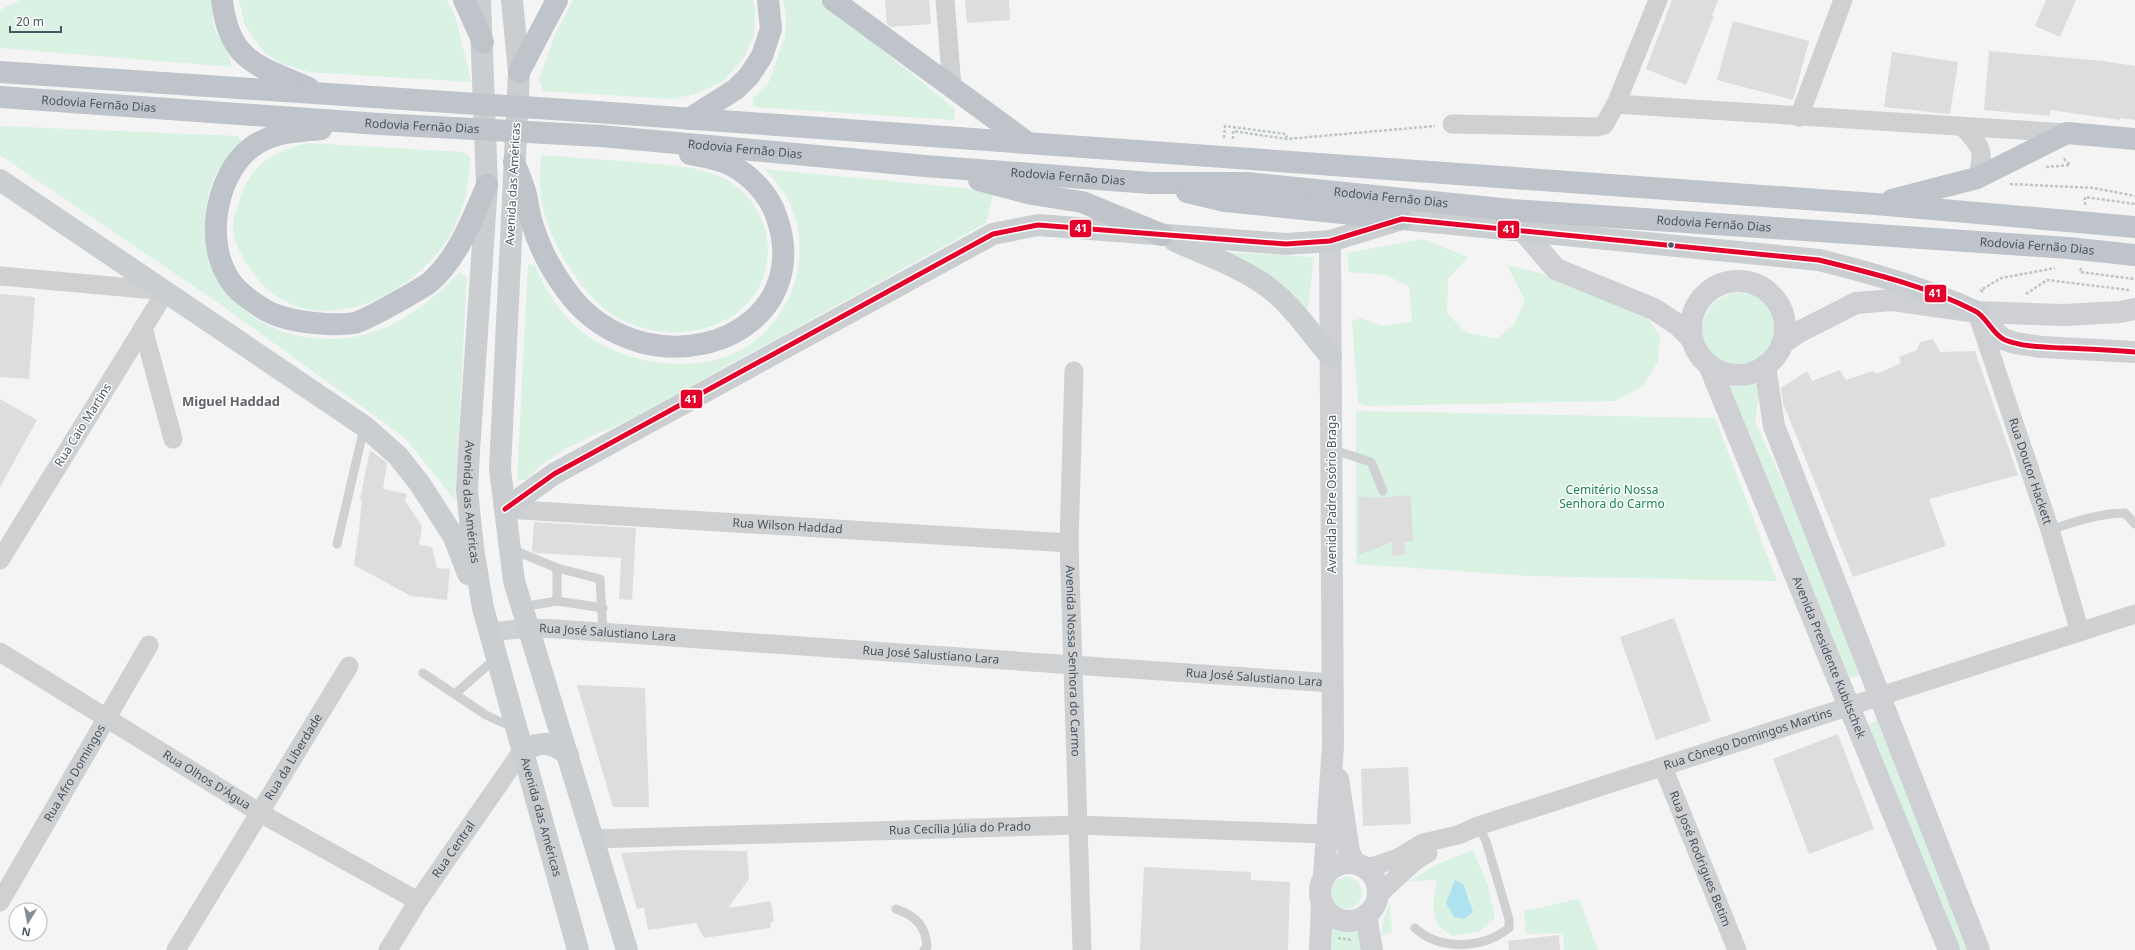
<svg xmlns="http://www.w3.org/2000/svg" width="2135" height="950" viewBox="0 0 2135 950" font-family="'Noto Sans',sans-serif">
  <rect width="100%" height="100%" fill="#f4f4f4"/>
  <path fill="#d9f2e3" d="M 20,0 L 212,0 L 213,26 L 228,53 L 232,67 L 0,48 L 0,10 Z
    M 239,0 L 447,0 L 456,18 L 471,82 L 309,72 L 283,64 L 264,52 L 245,26 Z
    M 573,0 L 753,0 L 755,10 L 754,36 L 743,59 L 722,82 L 699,93 L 672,99 L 543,91 L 539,79 L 555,34 Z
    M 783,0 L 821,0 L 955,109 L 954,120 L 753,107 L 753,98 L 769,82 L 785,36 L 786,15 Z
    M 0,126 L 238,136 L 242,144 C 234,154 222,164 216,174 C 207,192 205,210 206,230 C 207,237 206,244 207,251 C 208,258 213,265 215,271 C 238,323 293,344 348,338 C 393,332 430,303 460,272 L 467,277 L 455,500 L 404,437 L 217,302 L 0,155 Z
    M 307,143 L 463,152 L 470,157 C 470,185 462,219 445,243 C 402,305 302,345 251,270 C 242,257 232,240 233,223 C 234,216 237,209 239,203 C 250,164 270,153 307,143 Z
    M 541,155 C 572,157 603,160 634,162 C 665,165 697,165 725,179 C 747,191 764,214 767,239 C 777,325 674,355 612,314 C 577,291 542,230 540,188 C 539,177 541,166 541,155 Z
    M 764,169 L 994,191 L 986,223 L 631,419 C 595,435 553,449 526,480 L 517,480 L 528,264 L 535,265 C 544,287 555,306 572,323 C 612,362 688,377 739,351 C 791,324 815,256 789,202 C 783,189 774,179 764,169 Z
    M 1422,239 L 1468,257 L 1448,279 L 1447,313 L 1465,332 L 1497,339 L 1514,324 L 1525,300 L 1507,265 L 1555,277 L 1647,317 L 1660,336 L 1658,361 L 1643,386 L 1615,401 L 1365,406 L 1358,402 L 1352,321 L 1361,318 L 1382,326 L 1412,322 L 1409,286 L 1385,275 L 1349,272 L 1347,253 Z
    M 1222,252 L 1314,257 L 1307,316 Z
    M1702 331a38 38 0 1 1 76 0a38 38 0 1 1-76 0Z
    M 1761,383 L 1755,422 L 1800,520 L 1863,674 L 1833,684 L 1720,385 L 1741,387 Z
    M 1356,411 L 1715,418 L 1777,581 L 1531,576 L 1356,564 Z
    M 1877,720 L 1971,950 L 1950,950 L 1856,731 Z
    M 1473,850 L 1488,886 L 1495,918 L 1480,931 L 1452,936 L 1437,925 L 1433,905 L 1437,880 L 1409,881 L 1440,863 Z
    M1330 893a16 16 0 1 1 32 0a16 16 0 1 1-32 0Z
    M 1579,899 L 1598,950 L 1564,950 L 1563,933 L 1526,934 L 1524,911 Z
    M 1390,904 L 1392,933 L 1381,935 L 1384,917 Z
    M 1326,919 C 1339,927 1349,931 1364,926 L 1368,950 L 1325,950 Z"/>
  <path fill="#aee2f0" d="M 1455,880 L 1463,884 L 1473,912 L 1464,919 L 1454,917 L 1446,903 Z"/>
  <path fill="#ddddde" d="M 885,0 L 929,0 L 931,24 L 890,27 L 887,24 Z
    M 965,0 L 1009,0 L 1010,20 L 967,23 Z
    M 1672,0 L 1718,0 L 1712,16 L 1714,16 L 1686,85 L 1646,69 Z
    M 2046,0 L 2076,0 L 2060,37 L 2035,26 Z
    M 1733,21 L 1809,41 L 1793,100 L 1717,80 Z
    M 1989,51 L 2103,61 L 2135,66 L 2135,120 L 2120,118 L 2120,120 L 2050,110 L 2050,116 L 1984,110 Z
    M 1892,52 L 1958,62 L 1950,114 L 1884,107 Z
    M 0,294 L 35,297 L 29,379 L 0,377 Z
    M 1933,339 L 1940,352 L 1975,351 L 2018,475 L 1929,499 L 1946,546 L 1853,577 L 1783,403 L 1781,388 L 1807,371 L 1812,381 L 1840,370 L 1846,380 L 1873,371 L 1877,374 L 1901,363 L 1899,357 L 1917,350 L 1920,342 Z
    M 0,399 L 37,420 L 0,487 Z
    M 370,450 L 387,463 L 383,489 L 407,494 L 405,501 L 422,526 L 419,545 L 432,547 L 437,568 L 450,569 L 447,600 L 411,596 L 354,565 L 359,530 L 362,500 L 360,499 Z
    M 1411,495 L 1413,541 L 1404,542 L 1406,554 L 1392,556 L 1392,542 L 1359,555 L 1359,496 L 1377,498 Z
    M 534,522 L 636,528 L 632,600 L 619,599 L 621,558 L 536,553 L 532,551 Z
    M 1674,618 L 1711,721 L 1656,740 L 1620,637 Z
    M 577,685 L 645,688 L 649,807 L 613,807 Z
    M 1838,734 L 1874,829 L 1809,854 L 1773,759 Z
    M 1408,767 L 1411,824 L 1363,826 L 1361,769 Z
    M 680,850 L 747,851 L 749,879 L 728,908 L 771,901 L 774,922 L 770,922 L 771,928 L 704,938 L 696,923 L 648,930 L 644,908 L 637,909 L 621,853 Z
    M 1144,867 L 1251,872 L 1251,880 L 1290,882 L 1288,950 L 1140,950 Z
    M 1559,935 L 1560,950 L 1509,950 L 1508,941 Z"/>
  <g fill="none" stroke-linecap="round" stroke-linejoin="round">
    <path stroke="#bcc7c4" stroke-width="2.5" stroke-dasharray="3 2" stroke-linecap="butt" d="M 1224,138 L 1225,126 L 1286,134 L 1287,139
      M 1233,139 L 1233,131 L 1287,139 L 1435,126
      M 2046,167 L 2070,165 L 2062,157
      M 2010,184 L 2094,188 L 2135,196
      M 2085,205 L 2085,197 L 2135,204
      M 2081,268 L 2080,272 L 2135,279
      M 1983,292 L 1981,290 L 2001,278 L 2055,268
      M 2026,294 L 2047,280 L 2129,290
      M 1338,938 L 1351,940"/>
    <path stroke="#ced0d2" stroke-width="9" d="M 1331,449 L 1371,462 L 1383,491
      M 2050,530 C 2074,522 2100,513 2125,513 L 2135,524
      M 337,544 L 364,428
      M 511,549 L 557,568 L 557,601 L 522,607
      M 557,568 L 600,579 L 603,632
      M 557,601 L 603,608
      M 423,673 L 486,715 L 514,728
      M 455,694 L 496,658
      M 896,909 C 916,916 926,926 927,947 L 924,950
      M 1415,928 C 1439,950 1481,950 1509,928 L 1509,919 L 1486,841 L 1478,826"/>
    <g stroke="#ced0d2" stroke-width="19">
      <path d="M 945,0 L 952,87"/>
      <path d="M 1616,104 L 2067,133"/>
      <path d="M 1799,117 L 1843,0"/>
      <path d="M 1452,124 L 1596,127 L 1604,125 L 1616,104 L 1658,0"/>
      <path d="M 1963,127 C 1982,148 1985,149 1977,178"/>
      <path d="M 0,276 L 166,291 L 0,560"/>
      <path id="s1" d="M 1977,313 L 2050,530 L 2080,632"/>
      <path d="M 143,328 L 173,439"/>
      <path id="s2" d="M 1074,371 L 1069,543 L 1082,950"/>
      <path id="s3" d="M 505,509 L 1069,543"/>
      <path id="s4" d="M 490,632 L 529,628 L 557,629 L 1333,683"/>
      <path id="s5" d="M 0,652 L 260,813 L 418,901"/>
      <path id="s6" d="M 1663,767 L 1737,950"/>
      <path id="s7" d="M 594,839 L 1077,825 L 1325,834"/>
      <path id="s8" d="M 1363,867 L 1375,866 L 1398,858 L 1423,843 L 1458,835 L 1478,826 L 2135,614"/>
      <path d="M 1378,895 L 1415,861 L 1428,853"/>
      <path id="s9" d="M 0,902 L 149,645"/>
      <path id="s10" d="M 176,950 L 349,666"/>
      <path id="s11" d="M 388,950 L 418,901 L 522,751"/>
    </g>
    <g stroke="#ced0d4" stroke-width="22">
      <path d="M 1523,231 L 1556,269 L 1654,309 L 1678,325 L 1691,338"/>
      <circle cx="1738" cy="328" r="47"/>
      <path d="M 1977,312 L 1992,329 L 2003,339 L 2015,343 L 2042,347 L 2135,352"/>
      <path d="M 1782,344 L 1797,333 L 1856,303 L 1892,300 L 1977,312 L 2064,315 L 2120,312 L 2135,309"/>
      <path id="s12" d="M 1709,365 L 1949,950"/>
      <path d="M 1765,366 L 1774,426 L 1979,950"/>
      <path d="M 1338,779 L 1349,852 L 1355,863"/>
      <circle cx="1349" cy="892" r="29"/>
      <path d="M 1324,877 L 1333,746 L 1330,241"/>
      <path d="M 1366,915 L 1372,950"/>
      <path d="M 1320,950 L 1322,902"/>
    </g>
    <g stroke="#caced1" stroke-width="22">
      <path id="s13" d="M 480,0 L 487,185 L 469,451 L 467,490 L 473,548 L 483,608 L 578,950"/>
      <path d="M 512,0 L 519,72 L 500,469 L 514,581 L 627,950"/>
      <path d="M 0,180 L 364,426 L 398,456 L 420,484 L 454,537 L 468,574"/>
      <path d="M 1175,241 C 1206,255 1241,267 1269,288 C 1293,306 1311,334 1331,357"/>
      <path d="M 505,509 L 554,474 L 993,234 L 1038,225 L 1286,244 L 1330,241 L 1402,219 L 1819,260 C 1876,274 1923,288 1977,312"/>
      <path d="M 522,751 C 541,741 551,741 568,755"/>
    </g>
    <g stroke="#bec4c9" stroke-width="22">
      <path d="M 222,0 C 229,62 258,66 309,88"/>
      <path d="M 464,0 L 483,42"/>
      <path d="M 833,0 L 1028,143"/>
      <path d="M 0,72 L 597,112 L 1875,204 L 2135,227"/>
      <path d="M 519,72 L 557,0"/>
      <path id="s14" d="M 0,97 L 379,124 L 601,136 L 925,166 L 1151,183 L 1247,183 L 1511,210 L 2068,248 L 2135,255"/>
      <path d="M 689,119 L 736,89 L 749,76 L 762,56 L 771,29 L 768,0"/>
      <path d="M 321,129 C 296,132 274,131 252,147 C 213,176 201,255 239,291 C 249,300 266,312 279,316 C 299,323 335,326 354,323 C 365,321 419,290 429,283 C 458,258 473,218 487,185"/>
      <path d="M 514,162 C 518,172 522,181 525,191 C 528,202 529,215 533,226 C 540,249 552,271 566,290 C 585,317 613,335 644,343 C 724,362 807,306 777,218 C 770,196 752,176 731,165 C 718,159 704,156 690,154"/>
      <path d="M 979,180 L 1032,194 L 1082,202 L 1163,235"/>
      <path d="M 1187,192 L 1225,201 L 1402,219"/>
      <path d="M 1892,200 L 1977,178 L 2067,133 L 2135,139"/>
    </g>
    <defs>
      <path id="bus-1" d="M 505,509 L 554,474 L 993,234 L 1038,225 L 1286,244 L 1330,241 L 1402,219 L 1819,260 C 1872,273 1926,286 1975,311 C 1987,317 1992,334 2005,340 C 2023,347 2044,347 2062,348 C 2086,349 2111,350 2135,352"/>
    </defs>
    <use href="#bus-1" stroke="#fff" stroke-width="8"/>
    <use href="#bus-1" stroke="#e4002b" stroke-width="5"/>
  </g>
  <circle fill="#4a5661" stroke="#fff" stroke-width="1.5" cx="1671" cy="245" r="3.5"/>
  <g text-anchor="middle" stroke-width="3" stroke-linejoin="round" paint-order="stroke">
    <g font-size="12" fill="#4a5661" stroke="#fff">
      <text dy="4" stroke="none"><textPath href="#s14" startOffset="99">Rodovia Fernão Dias</textPath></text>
      <text dy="4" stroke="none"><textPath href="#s14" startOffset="423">Rodovia Fernão Dias</textPath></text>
      <text dy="4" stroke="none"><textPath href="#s14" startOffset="747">Rodovia Fernão Dias</textPath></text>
      <text dy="4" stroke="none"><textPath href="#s14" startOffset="1071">Rodovia Fernão Dias</textPath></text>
      <text transform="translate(513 184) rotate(-87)" y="4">Avenida das Américas</text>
      <text dy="4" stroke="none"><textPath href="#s14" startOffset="1395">Rodovia Fernão Dias</textPath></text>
      <text dy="4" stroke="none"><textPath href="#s14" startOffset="1719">Rodovia Fernão Dias</textPath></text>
      <text dy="4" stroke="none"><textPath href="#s14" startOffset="2043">Rodovia Fernão Dias</textPath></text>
      <text transform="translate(83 425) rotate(-58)" y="4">Rua Caio Martins</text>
      <text dy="4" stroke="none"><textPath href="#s1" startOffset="167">Rua Doutor Hackett</textPath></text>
      <text transform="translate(1332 494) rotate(-90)" y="4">Avenida Padre Osório Braga</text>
      <text dy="4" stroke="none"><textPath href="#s13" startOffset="503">Avenida das Américas</textPath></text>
      <text dy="4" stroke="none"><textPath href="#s3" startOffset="283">Rua Wilson Haddad</textPath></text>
      <text dy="4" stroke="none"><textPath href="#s4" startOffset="118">Rua José Salustiano Lara</textPath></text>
      <text dy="4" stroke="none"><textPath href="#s4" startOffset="442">Rua José Salustiano Lara</textPath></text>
      <text dy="4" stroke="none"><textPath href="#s12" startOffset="316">Avenida Presidente Kubitschek</textPath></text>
      <text dy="4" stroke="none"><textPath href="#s2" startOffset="290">Avenida Nossa Senhora do Carmo</textPath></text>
      <text dy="4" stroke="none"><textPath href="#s4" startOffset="766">Rua José Salustiano Lara</textPath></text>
      <text dy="4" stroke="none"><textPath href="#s8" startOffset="407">Rua Cônego Domingos Martins</textPath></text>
      <text dy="4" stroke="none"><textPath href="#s10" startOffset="226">Rua da Liberdade</textPath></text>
      <text dy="4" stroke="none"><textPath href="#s9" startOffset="149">Rua Afro Domingos</textPath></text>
      <text dy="4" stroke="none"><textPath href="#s5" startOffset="243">Rua Olhos D'Água</textPath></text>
      <text dy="4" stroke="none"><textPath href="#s13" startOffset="827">Avenida das Américas</textPath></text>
      <text dy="4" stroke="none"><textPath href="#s7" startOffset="366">Rua Cecília Júlia do Prado</textPath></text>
      <text dy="4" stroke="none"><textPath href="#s11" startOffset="120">Rua Central</textPath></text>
      <text dy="4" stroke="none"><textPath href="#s6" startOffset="99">Rua José Rodrigues Betim</textPath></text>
    </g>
    <g font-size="12" fill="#17864f" stroke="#fff">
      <text x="1612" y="494">Cemitério Nossa<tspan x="1612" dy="14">Senhora do Carmo</tspan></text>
    </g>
    <g font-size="13" font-weight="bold" fill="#5f6368" stroke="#fff">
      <text x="231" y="406">Miguel Haddad</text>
    </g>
  </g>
  <g stroke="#fff" stroke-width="1.5">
    <rect x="1069" y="219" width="23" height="19" rx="4" fill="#e4002b"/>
    <rect x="1497" y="220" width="23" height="19" rx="4" fill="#e4002b"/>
    <rect x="1924" y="284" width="23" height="19" rx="4" fill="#e4002b"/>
    <rect x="680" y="389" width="23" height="20" rx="4" fill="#e4002b"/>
  </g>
  <g font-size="11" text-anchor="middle" font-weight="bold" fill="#fff">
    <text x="1081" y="232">41</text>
    <text x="1509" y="233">41</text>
    <text x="1935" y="297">41</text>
    <text x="691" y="403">41</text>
  </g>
  <g transform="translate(28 922) rotate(190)"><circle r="19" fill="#ffffff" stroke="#b7bbc0"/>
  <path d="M0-3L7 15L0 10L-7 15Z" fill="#868d94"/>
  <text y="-6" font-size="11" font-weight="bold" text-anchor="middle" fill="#4a5661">N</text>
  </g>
  <path d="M10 26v6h51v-6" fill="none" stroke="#4a5661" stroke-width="2"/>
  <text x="16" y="26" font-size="12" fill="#4a5661" stroke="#ffffff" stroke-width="3" paint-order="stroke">20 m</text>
</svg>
